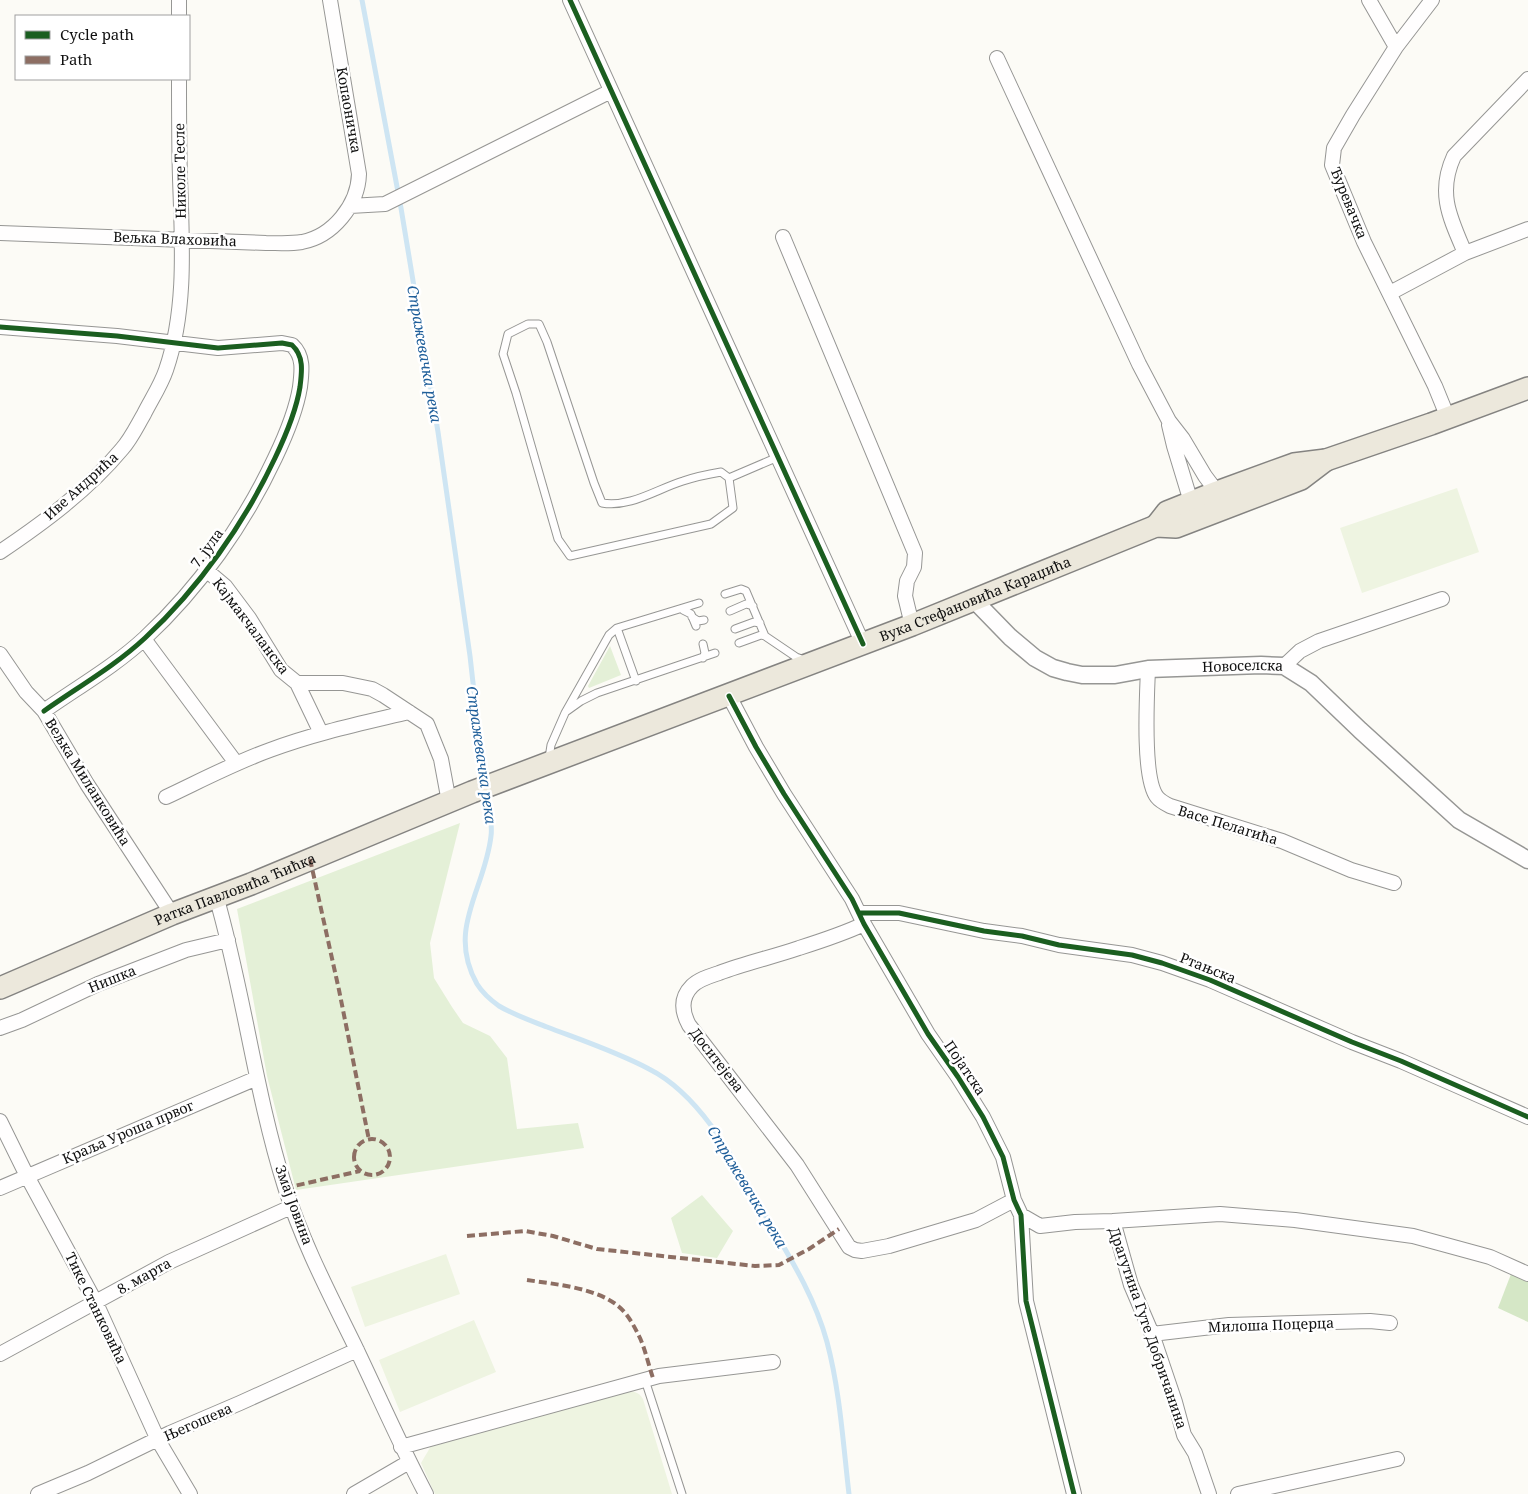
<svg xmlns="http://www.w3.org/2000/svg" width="1528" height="1494" viewBox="0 0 1528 1494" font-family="'Noto Serif',serif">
  <rect width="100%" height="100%" fill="#fcfbf6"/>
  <path fill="#e4f0d7" d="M 610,646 L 621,675 L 589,688 L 588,686 Z
    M 460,823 L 430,943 L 434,978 L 452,1007 L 463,1023 L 490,1036 L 507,1058 L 517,1129 L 578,1123 L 584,1148 L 296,1190 L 267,1076 L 237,909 Z
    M 702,1195 L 733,1231 L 717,1258 L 682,1253 L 671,1218 Z"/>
  <path fill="#d5e7c6" d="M 1511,1274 L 1528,1281 L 1528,1322 L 1498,1308 Z"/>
  <path fill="#eef4e1" d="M 1457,488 L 1479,552 L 1362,593 L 1340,528 Z
    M 446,1254 L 460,1294 L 365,1327 L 351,1287 Z
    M 474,1320 L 496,1372 L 400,1412 L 379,1360 Z
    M 626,1391 C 634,1391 639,1392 643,1399 L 672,1494 L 435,1494 L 421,1463 L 431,1446 Z"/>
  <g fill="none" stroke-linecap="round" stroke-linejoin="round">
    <path stroke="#cee5f3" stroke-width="5" d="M 362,0 L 401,208 L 438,432 L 470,656 L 484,781
      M 486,792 C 488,806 493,822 491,836 C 485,890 446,929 477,984 C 482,992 492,1001 499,1006 C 514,1015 532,1021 547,1027 C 581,1040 617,1052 649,1069 C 703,1096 737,1165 765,1215 C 789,1256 814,1295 827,1342 C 840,1391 843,1443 849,1494"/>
    <defs>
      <path id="service" d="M 528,324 L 539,324 L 547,342 L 594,483 L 602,503 C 630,508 657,489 683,481 C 695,477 709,474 721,472 L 729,478 L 733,508 L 711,524 L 570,556 L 558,539 L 516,393 L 503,354 L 508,334 Z
        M 729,478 L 778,457
        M 725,594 L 741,589 L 746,591 L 765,636 L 796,657 L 804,660
        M 683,610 L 691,614 L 696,626
        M 730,611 L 746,604 L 753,606
        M 692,617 L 698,621 L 704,620
        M 617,628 L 636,681
        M 735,629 L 754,622 L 760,623
        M 739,643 L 761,635 L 765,636
        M 703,644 L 705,653 L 703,658
        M 567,711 L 581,701 L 597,693 L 715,653
        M 549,758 L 551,745 L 565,713 L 609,635 L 617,628 L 699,603
        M 645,1380 L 682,1494"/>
      <path id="minor" d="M 570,0 L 863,644
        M 1369,0 L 1396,47
        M 1432,0 L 1396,47 L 1353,115 L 1334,148 L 1332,165 L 1364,242 L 1435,386 L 1448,418
        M 179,16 L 179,0
        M 997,58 L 1139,364 L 1169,421 L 1183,439 L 1205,476 L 1217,492
        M 350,206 L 385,204 L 611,91
        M 0,233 L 266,243 C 278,243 290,244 302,242 C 333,236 358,205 359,174 L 330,0
        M 783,237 L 915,553 L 914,567 L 907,581 L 905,596 L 912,625
        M 1465,253 C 1450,218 1437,193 1454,156 L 1528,79
        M 1390,293 L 1465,253 L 1528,229
        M 0,327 L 117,336 L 218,348 L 282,343 L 292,345 C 304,356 302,371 300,387 C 296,412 286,435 275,458 C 244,524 199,588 145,638 C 115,666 78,687 44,711
        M 1169,425 L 1174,446 L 1191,502
        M 0,552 C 43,523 88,490 122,449 C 131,439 137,426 144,414 C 151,400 161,385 166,370 C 187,309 182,241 180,178 C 179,145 179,112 179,79
        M 206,570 L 225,586 L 249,618 L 281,670 L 297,683 L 343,683 L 372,689 L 383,695 L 427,724 L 441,759 L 449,802
        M 144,639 L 236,763
        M 0,654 L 26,692 L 44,711 L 87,784 L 172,914
        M 1284,666 L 1300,651 L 1319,641 L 1442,599
        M 1148,669 C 1147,695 1142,778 1157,797 C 1160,801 1166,804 1170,806 L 1282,841 L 1351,870 L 1394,883
        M 297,683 L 321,733
        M 729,696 L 756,747 L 784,794 L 852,899 L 864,924 L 928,1034 L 958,1077 L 983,1117 L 1003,1157 L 1014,1200 L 1021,1215 L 1026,1301 L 1074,1494
        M 166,797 C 200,781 234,763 270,750 C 315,733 363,723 409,712
        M 216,896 C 244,992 255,1092 285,1187 C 302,1241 329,1293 354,1344 C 378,1394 400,1445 426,1494
        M 860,913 L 899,913 L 984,931 L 1022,936 L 1059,945 L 1132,955 L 1162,963 L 1210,980 L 1352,1042 L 1401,1061 L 1528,1117
        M 864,924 C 843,934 821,941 799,948 C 773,957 745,963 719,973 C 710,976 699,979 692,986 C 680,998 682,1012 689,1025 L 797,1165 L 849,1247 L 855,1250 L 862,1251 L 889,1246 L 976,1220 L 1014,1200
        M 0,1028 L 22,1020 L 98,984 L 186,950 L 228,940
        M 0,1121 L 27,1176 L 96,1303 L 158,1440 L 190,1494
        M 0,1188 L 257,1078
        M 1021,1215 L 1040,1226 L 1075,1222 L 1113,1221 L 1131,1285 L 1152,1334 L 1175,1402 L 1184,1435 L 1195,1453 L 1209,1494
        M 1113,1221 L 1220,1214 L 1295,1220 L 1413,1236 L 1490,1257 L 1528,1274
        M 1152,1334 L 1229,1325 L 1370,1321 L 1390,1323
        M 0,1354 L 169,1262 L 291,1207
        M 401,1447 L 659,1376 L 773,1362
        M 38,1494 L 88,1473 L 170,1433 L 240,1403 L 357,1350
        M 354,1494 L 409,1462
        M 1238,1494 L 1397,1459"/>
      <g id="tertiary">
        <path id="s1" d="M 974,600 L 1010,637 L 1035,658 L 1053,668 L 1067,672 L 1082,675 L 1115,675 L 1148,669 L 1261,665 L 1284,666 L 1311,683 L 1360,730 L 1459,820 L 1528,860"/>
      </g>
      <g id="primary">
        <path d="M 1156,526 L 1167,512 L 1217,492 L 1294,464 L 1326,460 L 1431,424 L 1528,388"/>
        <path id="s2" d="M 0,988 L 172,914 L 251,884 L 472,792 L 912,625 L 1156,526 L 1176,527 L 1301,479 L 1326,460"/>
      </g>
    </defs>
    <use href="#service" stroke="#969694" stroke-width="9"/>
    <use href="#minor" stroke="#969694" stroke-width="16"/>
    <use href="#tertiary" stroke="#969694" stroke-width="19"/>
    <use href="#primary" stroke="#848381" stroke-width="24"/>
    <use href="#service" stroke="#fffefe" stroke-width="7"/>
    <use href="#minor" stroke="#fffefe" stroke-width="14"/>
    <use href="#tertiary" stroke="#fffefe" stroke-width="16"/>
    <use href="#primary" stroke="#ece8dc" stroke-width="21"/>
    <path stroke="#8d6e63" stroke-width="4" stroke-dasharray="8 4" stroke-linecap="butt" d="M 310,859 L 339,990 L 369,1140
      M354 1157a18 18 0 1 1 36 0a18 18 0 1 1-36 0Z
      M 285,1188 L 360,1171
      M 467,1236 L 525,1231 L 553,1236 L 597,1249 L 755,1266 L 779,1265 L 809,1249 L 839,1229
      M 527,1280 C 554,1284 597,1288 618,1306 C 627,1313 633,1324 638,1334 C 645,1347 648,1364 653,1378"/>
    <defs>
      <path id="cycleway" d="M 570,0 L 863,644
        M 0,327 L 117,336 L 218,348 L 282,343 L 292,345 C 304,356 302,371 300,387 C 296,412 286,435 275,458 C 244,524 199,588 145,638 C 115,666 78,687 44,711
        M 729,696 L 756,747 L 784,794 L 852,899 L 864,924 L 928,1034 L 958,1077 L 983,1117 L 1003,1157 L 1014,1200 L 1021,1215 L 1026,1301 L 1074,1494
        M 860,913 L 899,913 L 984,931 L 1022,936 L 1059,945 L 1132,955 L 1162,963 L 1210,980 L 1352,1042 L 1401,1061 L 1528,1117"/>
    </defs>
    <use href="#cycleway" stroke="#fff" stroke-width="8"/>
    <use href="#cycleway" stroke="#1b5e20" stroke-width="5"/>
  </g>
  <g text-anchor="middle" stroke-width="5" stroke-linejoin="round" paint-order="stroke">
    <g font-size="14" fill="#101010" stroke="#fff">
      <text transform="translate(349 110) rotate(80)" y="5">Копаоничка</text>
      <text transform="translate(180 171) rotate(-91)" y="5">Николе Тесле</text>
      <text transform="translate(1349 203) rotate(68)" y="5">Ђуревачка</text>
      <text transform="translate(175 239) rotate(2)" y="5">Вељка Влаховића</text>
      <text transform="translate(81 486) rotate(-42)" y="5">Иве Андрића</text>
      <text transform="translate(207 548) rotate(-54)" y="5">7. јула</text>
      <text dy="5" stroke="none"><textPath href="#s2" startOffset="1050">Вука Стефановића Караџића</textPath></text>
      <text transform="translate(251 626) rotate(53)" y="5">Кајмакчаланска</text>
      <text dy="5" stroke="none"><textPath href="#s1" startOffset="296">Новоселска</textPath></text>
      <text transform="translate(88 782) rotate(58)" y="5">Вељка Миланковића</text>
      <text transform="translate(1228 825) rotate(17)" y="5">Васе Пелагића</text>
      <text dy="5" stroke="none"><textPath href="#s2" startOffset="255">Ратка Павловића Ћићка</textPath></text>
      <text transform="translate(1208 968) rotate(22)" y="5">Ртањска</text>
      <text transform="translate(112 979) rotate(-22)" y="5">Нишка</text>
      <text transform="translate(717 1060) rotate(52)" y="5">Доситејева</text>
      <text transform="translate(965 1068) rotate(56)" y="5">Појатска</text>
      <text transform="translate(128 1132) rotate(-23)" y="5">Краља Уроша првог</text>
      <text transform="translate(294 1205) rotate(70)" y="5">Змај Јовина</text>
      <text transform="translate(144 1276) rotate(-29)" y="5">8. марта</text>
      <text transform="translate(96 1308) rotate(64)" y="5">Тике Станковића</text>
      <text transform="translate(1271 1325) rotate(-2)" y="5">Милоша Поцерца</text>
      <text transform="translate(1148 1328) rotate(71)" y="5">Драгутина Гуте Добричанина</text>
      <text transform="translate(198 1422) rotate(-24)" y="5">Његошева</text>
    </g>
    <g font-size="15" font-style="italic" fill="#205f9a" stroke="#fff">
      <text transform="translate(424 354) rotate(80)" y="5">Стражевачка река</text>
      <text transform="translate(481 755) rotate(82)" y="5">Стражевачка река</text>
      <text transform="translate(747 1187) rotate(59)" y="5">Стражевачка река</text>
    </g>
  </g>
  <rect x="15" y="15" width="175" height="65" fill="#ffffff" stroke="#9f9f9f"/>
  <rect x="25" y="31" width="25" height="8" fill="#1b5e20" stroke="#9f9f9f"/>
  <text x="60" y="40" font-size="15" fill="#101010">Cycle path</text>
  <rect x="25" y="56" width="25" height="8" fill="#8d6e63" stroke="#9f9f9f"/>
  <text x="60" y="65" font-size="15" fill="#101010">Path</text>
</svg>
